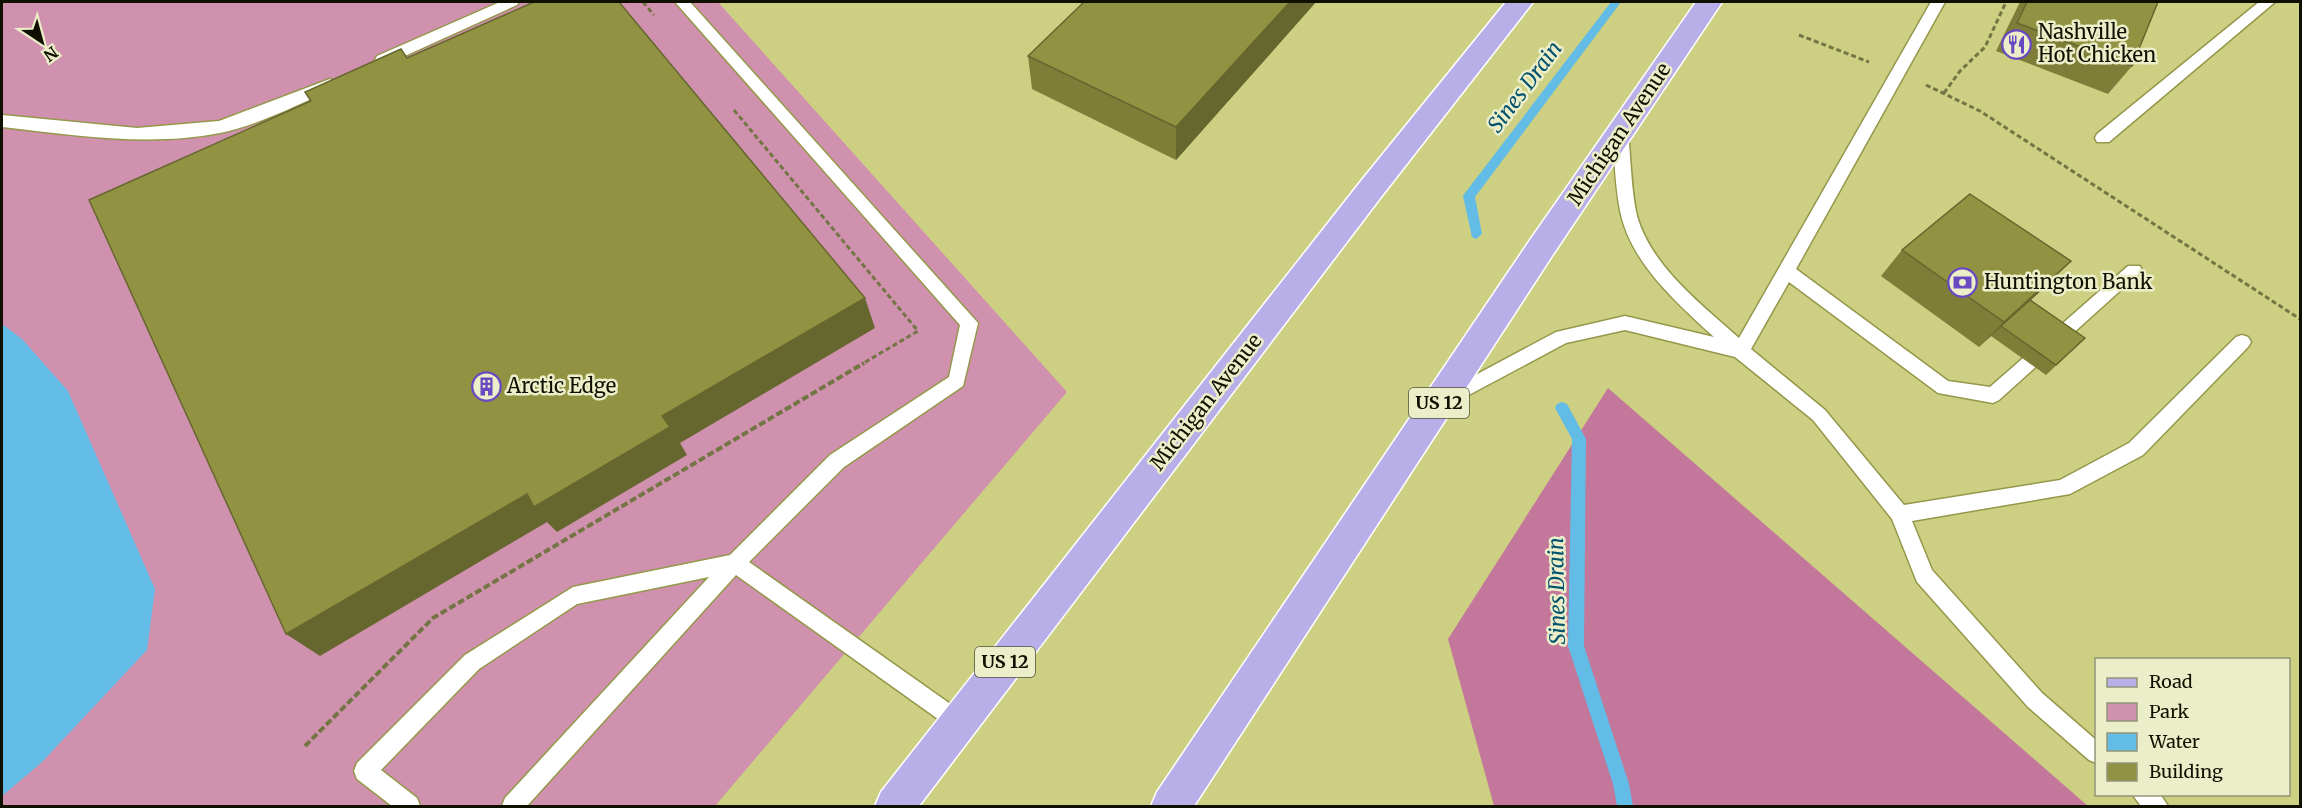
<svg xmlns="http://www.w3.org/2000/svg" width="2302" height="808" viewBox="0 0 2302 808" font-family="Merriweather,serif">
  <rect width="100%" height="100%" fill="#cdd082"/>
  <path fill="#d091ae" d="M 2,2 L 718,2 L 1067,392 L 715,806 L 2,806 Z"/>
  <path fill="#c3779b" d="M 1608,388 L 2088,806 L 1494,806 L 1448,639 Z"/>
  <path fill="#62bce6" d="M 2,324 L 22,339 L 68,391 L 155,589 L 147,650 L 41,763 L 2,796 Z"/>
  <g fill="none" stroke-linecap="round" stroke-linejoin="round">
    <path fill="#62bce6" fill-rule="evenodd" d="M 1611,2 L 1621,2 L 1475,197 L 1482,234 L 1476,239 L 1472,237 L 1463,196 L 1465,193 Z
      M 1562,402 L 1567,404 L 1586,439 L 1584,646 L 1629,784 L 1633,806 L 1617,806 L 1613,784 L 1568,646 L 1572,439 L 1555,408 L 1557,404 Z"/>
    <defs>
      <path id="lane" d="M 500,2 L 519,2 L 517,5 L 387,64 L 382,65 L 375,60 L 377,56 Z
        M 675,2 L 690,2 L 978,323 L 963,386 L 844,467 L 749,562 L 966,715 L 969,722 L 966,729 L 959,732 L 952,729 L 736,575 L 527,806 L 502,806 L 505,798 L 709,577 L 577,604 L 479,669 L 381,770 L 417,798 L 420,806 L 392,806 L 357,779 L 354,771 L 357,763 L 465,655 L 573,587 L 730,555 L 830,455 L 949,377 L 960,325 Z
        M 1931,2 L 1945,2 L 1796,269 L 1948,381 L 1990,387 L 2128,266 L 2140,266 L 2142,271 L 1999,400 L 1993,403 L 1938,393 L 1789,282 L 1751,349 L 1825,410 L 1904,505 L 2060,480 L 2129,443 L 2236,337 L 2242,335 L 2248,337 L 2251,342 L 2248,347 L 2143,455 L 2070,494 L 1912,521 L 1932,570 L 2042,693 L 2096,740 L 2096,763 L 2089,760 L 2028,707 L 1917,582 L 1892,519 L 1813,420 L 1735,357 L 1625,330 L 1566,343 L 1450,405 L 1444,408 L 1438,405 L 1435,400 L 1438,395 L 1556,332 L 1625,316 L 1714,337 C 1678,304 1633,265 1621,215 C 1615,189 1615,160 1612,133 L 1620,127 L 1628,133 C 1631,160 1631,190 1637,216 C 1651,266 1702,305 1739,338 Z
        M 2259,2 L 2275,2 L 2109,142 L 2097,142 L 2095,138 L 2097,134 Z
        M 330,79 L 338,84 L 335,88 C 300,104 258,125 220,133 C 149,147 73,135 2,127 L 2,115 L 137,128 L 219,121 Z
        M 2132,794 L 2160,794 L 2168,806 L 2141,806 Z"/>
      <path id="primary" d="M 1506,2 L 1533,2 L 1381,197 L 919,806 L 875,806 L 881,792 L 1361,181 Z
        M 1696,2 L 1722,2 L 1552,256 L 1194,806 L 1151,806 L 1157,792 L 1530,240 Z"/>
    </defs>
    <use href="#lane" stroke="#95974b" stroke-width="3"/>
    <use href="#primary" stroke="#fff" stroke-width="3"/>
    <path stroke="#737544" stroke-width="3" stroke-dasharray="5 3" stroke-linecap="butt" d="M 643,2 L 654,15
      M 1799,35 L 1869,62
      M 1926,85 L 1980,111 L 2300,319
      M 1944,93 L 1960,71 L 1985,47 L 2006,2
      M 734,110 L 918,331 L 862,364"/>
    <path stroke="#737544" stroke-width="4" stroke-dasharray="7 3" stroke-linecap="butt" d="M 305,746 L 433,618 L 864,363"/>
    <use href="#lane" fill="#fff" fill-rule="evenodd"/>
    <use href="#primary" fill="#b9afe8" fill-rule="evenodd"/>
  </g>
  <path fill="#7e7e39" d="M 1316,2 L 1176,160 L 1032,89 L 1028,56 Z
    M 2020,2 L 2158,2 L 2132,66 L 2108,94 L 1996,51 Z
    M 1902,250 L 2045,287 L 2031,300 L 2085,338 L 2046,375 L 1991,336 L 1993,334 L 1979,347 L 1881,276 Z"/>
  <path fill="#66672e" d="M 1290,2 L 1316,2 L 1176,160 L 1176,127 Z
    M 2071,261 L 2045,287 L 1979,347 L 2004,322 Z
    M 865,298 L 875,328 L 680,443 L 687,455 L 557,532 L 547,522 L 320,656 L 286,634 Z"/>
  <path fill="#929342" stroke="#66672e" stroke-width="1.5" d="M 534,2 L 619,2 L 865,298 L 662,416 L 670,427 L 534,507 L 527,494 L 286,634 L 89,200 L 311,101 L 305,92 L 401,49 L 407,58 Z
    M 1084,2 L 1290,2 L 1176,127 L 1028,56 Z
    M 2027,2 L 2158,2 L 2132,66 L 2017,23 Z
    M 1970,194 L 2071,261 L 2004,322 L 1902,250 Z
    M 2030,300 L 2085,338 L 2056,365 L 2001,326 Z"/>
  <defs>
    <symbol id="restaurant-ring" viewBox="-11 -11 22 22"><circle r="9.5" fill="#ebeec8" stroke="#6849c2" stroke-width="1.5"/><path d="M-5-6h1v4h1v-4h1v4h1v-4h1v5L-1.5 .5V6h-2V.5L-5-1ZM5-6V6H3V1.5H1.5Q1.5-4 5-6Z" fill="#6849c2"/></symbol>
    <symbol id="bank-ring" viewBox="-11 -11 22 22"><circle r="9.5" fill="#ebeec8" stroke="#6849c2" stroke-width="1.5"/><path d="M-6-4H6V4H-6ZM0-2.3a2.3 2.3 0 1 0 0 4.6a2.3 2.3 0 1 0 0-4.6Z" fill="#6849c2"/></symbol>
    <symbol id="building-ring" viewBox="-11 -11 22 22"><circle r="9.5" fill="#ebeec8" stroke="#6849c2" stroke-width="1.5"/><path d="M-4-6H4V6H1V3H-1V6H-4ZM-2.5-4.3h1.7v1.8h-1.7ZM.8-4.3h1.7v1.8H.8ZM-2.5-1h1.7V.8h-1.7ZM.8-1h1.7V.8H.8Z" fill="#6849c2"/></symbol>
  </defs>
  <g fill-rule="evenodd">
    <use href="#restaurant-ring" x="2000" y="28" width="33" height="33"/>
    <use href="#bank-ring" x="1946" y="266" width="33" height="33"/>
    <use href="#building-ring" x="470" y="370" width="33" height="33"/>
  </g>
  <g text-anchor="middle" stroke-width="5" stroke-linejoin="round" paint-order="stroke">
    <g fill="#ebeec8" stroke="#52533c" stroke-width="1.5">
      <rect x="1409" y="388" width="60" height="30" rx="4.5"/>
      <rect x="975" y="647" width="60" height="30" rx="4.5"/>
    </g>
    <g font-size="18" font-weight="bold" fill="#101000">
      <text x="1439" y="409">US 12</text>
      <text x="1005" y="668">US 12</text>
    </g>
    <g font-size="20" fill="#101000" stroke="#ebeec8" text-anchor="start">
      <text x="2038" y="39">Nashville<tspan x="2038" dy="23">Hot Chicken</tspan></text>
      <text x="1984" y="289">Huntington Bank</text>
      <text x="507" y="393">Arctic Edge</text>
    </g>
    <g font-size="20" fill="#101000" stroke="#ebeec8">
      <text transform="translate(1619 134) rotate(-56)" y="7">Michigan Avenue</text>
      <text transform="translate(1206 402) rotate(-52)" y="7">Michigan Avenue</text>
    </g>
    <g font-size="21" font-style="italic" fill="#02516d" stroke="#ebeec8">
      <text transform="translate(1525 87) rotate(-53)" y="7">Sines Drain</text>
      <text transform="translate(1557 591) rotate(-91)" y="7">Sines Drain</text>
    </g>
  </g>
  <rect width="2302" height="808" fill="none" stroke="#101000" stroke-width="6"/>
  <rect x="2095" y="658" width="195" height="138" fill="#ebeec8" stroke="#939578" stroke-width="1.5"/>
  <rect x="2107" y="678" width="30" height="9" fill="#b9afe8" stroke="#939578" stroke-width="1.5"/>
  <text x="2149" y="688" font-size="18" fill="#101000">Road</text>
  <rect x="2107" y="703" width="30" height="18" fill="#d091ae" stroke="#939578" stroke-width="1.5"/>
  <text x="2149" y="718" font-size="18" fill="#101000">Park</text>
  <rect x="2107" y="733" width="30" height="18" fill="#62bce6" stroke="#939578" stroke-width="1.5"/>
  <text x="2149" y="748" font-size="18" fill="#101000">Water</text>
  <rect x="2107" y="763" width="30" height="18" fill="#929342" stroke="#939578" stroke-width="1.5"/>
  <text x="2149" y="778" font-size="18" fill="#101000">Building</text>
  <g transform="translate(42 42) rotate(144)" stroke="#ebeec8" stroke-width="4.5" paint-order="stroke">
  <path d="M0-4.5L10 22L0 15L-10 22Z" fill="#101000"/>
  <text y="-9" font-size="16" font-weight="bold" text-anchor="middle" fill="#101000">N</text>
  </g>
</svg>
